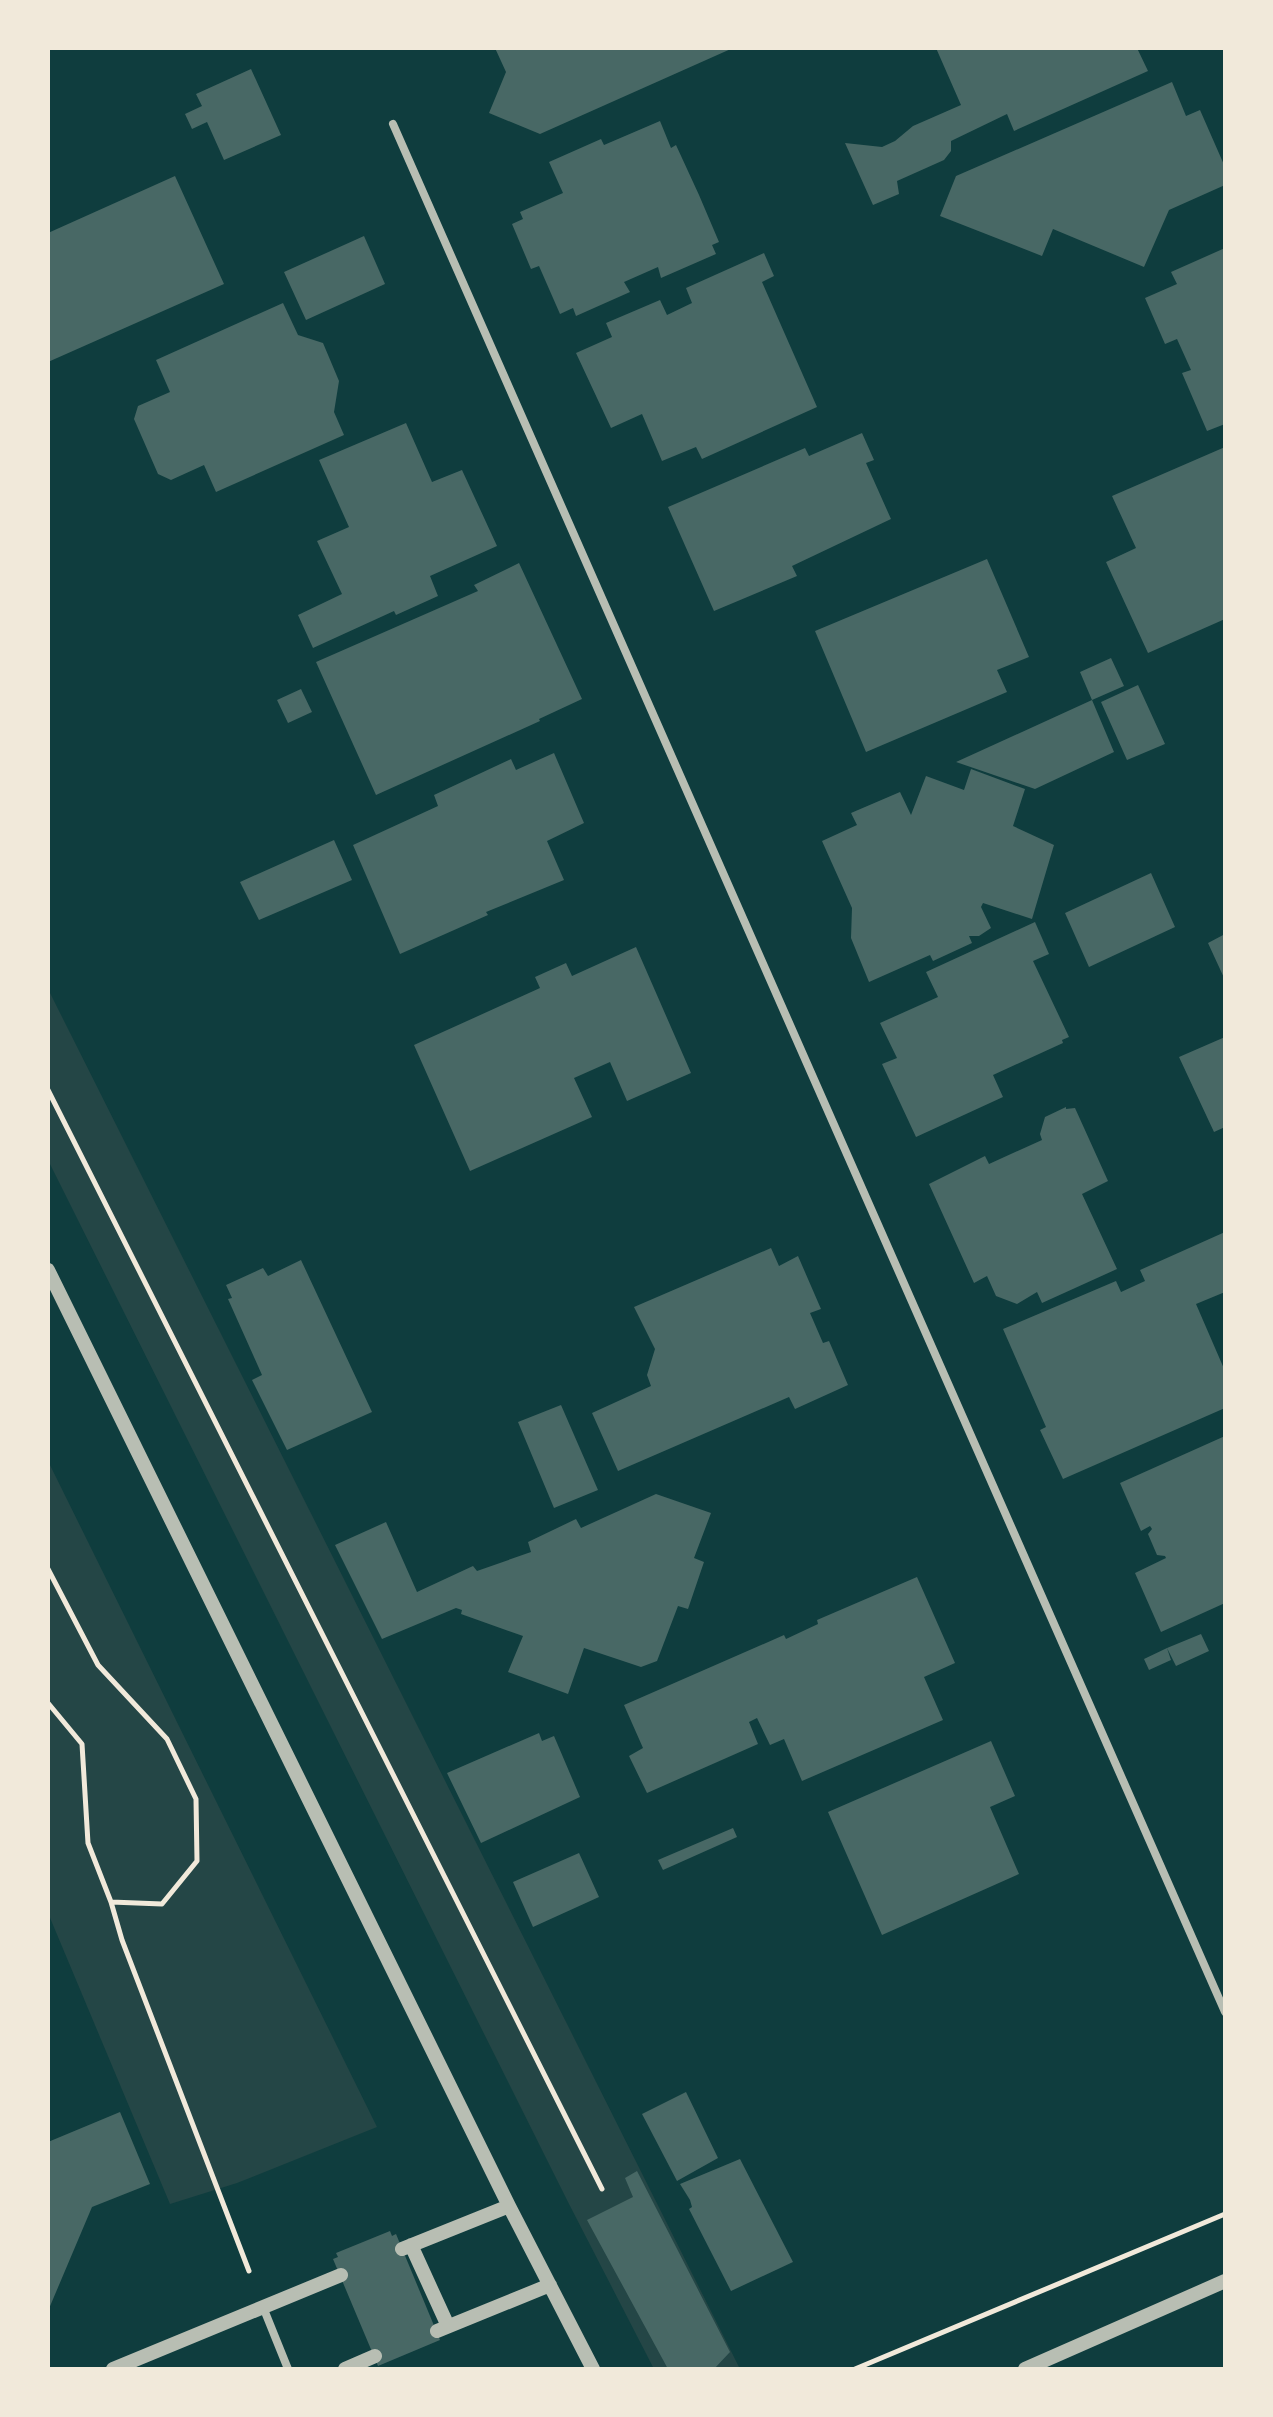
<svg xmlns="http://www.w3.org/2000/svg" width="1273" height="2417" viewBox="0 0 1273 2417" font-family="Ubuntu,sans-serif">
  <rect width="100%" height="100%" fill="#0f3d3e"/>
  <path fill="#244646" d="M 48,989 L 739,2367 L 743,2369 L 654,2369 L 568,2202 L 48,1160 Z
    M 48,1461 L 377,2127 L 237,2183 L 170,2204 L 48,1913 Z"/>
  <path fill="#486865" d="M 495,48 L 733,48 L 540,134 L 489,113 L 506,72 Z
    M 936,48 L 1137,48 L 1148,71 L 1014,131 L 1007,114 L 951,141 L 951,151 L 944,160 L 897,181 L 899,194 L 873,205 L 845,143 L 882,147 L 895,141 L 913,126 L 961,105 Z
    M 251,69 L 281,135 L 224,160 L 207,122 L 192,129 L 185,114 L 202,106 L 196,94 Z
    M 1172,82 L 1186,116 L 1200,110 L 1225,167 L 1225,185 L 1169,210 L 1144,267 L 1053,229 L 1042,256 L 940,216 L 956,176 Z
    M 660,121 L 671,148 L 676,145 L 699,195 L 719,242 L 712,245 L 716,254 L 661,278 L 658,267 L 624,282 L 630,292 L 576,316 L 573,308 L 560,314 L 539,266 L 531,269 L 512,224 L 523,219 L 520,212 L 563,193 L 549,162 L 601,139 L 604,145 Z
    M 175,176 L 224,284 L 48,362 L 48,233 Z
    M 364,236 L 385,284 L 306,320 L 284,272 Z
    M 1225,248 L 1225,424 L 1207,431 L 1182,373 L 1191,370 L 1177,339 L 1165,344 L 1145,298 L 1177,284 L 1171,272 Z
    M 764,253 L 774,276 L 762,282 L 817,407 L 702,459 L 696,447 L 662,461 L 642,414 L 611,428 L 576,353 L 612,337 L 606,323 L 660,300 L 667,315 L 692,303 L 686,288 Z
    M 283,303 L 298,335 L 323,343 L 339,381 L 334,412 L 344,435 L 216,492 L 204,465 L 171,480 L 158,474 L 134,419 L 138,406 L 170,392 L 156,360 Z
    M 406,423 L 432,482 L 462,470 L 497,546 L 430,576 L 438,596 L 396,615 L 394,611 L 313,648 L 298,615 L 342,594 L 317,541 L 349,527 L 319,460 Z
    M 862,433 L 874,460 L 866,463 L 891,519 L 792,566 L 797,576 L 714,611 L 668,507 L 805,448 L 809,456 Z
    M 1225,447 L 1225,619 L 1148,653 L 1106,562 L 1136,548 L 1112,496 Z
    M 987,559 L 1029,657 L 997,670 L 1007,692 L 866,752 L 815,631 Z
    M 519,563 L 582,699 L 539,719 L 540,721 L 376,795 L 316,662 L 478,591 L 474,585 Z
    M 1111,658 L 1124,686 L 1092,700 L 1080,672 Z
    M 1138,685 L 1165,744 L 1127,760 L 1101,702 Z
    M 301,689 L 312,712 L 288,723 L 277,700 Z
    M 1092,700 L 1114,752 L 1035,789 L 956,762 Z
    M 554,753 L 584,823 L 547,841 L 564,880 L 486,912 L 488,915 L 400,954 L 353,845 L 438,806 L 434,795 L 511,759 L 516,770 Z
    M 971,769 L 1025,789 L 1013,826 L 1054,845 L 1032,919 L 983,903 L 981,907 L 991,928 L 979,936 L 969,936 L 972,943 L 933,961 L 930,955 L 869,982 L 851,938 L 852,908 L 822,841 L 857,825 L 851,813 L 900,792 L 911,815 L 926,776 L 964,790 Z
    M 334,840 L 352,880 L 259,920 L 240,882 Z
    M 1151,873 L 1175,927 L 1089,967 L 1065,913 Z
    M 1035,922 L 1049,954 L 1033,961 L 1069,1037 L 1062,1040 L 1063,1043 L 993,1075 L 1003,1097 L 916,1137 L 882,1064 L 897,1058 L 880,1023 L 938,997 L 926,972 Z
    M 1225,934 L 1225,980 L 1208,943 Z
    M 636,947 L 691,1073 L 627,1101 L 610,1062 L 574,1078 L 592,1117 L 470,1171 L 414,1045 L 540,988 L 535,977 L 566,963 L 572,976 Z
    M 1225,1037 L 1225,1127 L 1214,1132 L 1179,1057 Z
    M 1066,1107 L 1066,1109 L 1075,1108 L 1108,1181 L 1082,1194 L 1117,1269 L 1042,1303 L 1037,1292 L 1017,1304 L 996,1296 L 987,1276 L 974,1283 L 929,1184 L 985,1156 L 989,1164 L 1042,1140 L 1040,1134 L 1045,1117 Z
    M 1225,1232 L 1225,1292 L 1196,1304 L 1225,1371 L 1225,1408 L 1063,1479 L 1040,1430 L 1046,1427 L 1003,1329 L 1116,1281 L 1121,1292 L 1145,1281 L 1140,1270 Z
    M 771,1248 L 779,1266 L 798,1256 L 821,1309 L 810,1313 L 823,1343 L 829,1341 L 848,1385 L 795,1409 L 789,1397 L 618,1471 L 592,1413 L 651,1386 L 647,1375 L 655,1349 L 634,1307 Z
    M 301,1260 L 372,1412 L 287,1450 L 252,1380 L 262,1375 L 228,1299 L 232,1298 L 226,1285 L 263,1268 L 268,1276 Z
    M 561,1405 L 598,1490 L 554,1508 L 518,1422 Z
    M 1225,1436 L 1225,1603 L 1161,1632 L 1135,1573 L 1166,1558 L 1165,1556 L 1157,1555 L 1148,1534 L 1152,1529 L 1150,1526 L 1141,1531 L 1120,1483 Z
    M 656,1494 L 711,1513 L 694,1558 L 704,1562 L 688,1609 L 678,1606 L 657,1661 L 641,1667 L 584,1648 L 568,1694 L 508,1672 L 523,1636 L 461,1614 L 462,1610 L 456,1608 L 382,1639 L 335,1545 L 386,1522 L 417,1592 L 473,1566 L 477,1571 L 531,1552 L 528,1542 L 576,1519 L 581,1528 Z
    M 917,1577 L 955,1663 L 924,1677 L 943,1720 L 802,1781 L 784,1739 L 770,1745 L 757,1718 L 749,1722 L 758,1744 L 647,1793 L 629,1756 L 643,1748 L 624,1705 L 784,1635 L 786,1639 L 818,1624 L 817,1620 Z
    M 1201,1634 L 1209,1651 L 1176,1666 L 1167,1648 L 1171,1660 L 1149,1670 L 1144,1659 L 1167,1648 Z
    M 539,1733 L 542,1741 L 554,1736 L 580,1797 L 481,1843 L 447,1773 Z
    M 991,1741 L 1015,1796 L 990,1807 L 1019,1874 L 882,1935 L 828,1812 Z
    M 733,1828 L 737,1837 L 663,1870 L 658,1860 Z
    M 579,1853 L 599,1897 L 533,1927 L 513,1882 Z
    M 686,2092 L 718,2158 L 677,2181 L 642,2114 Z
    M 120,2112 L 150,2184 L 92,2207 L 48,2311 L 48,2142 Z
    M 740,2159 L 793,2262 L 731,2291 L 689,2209 L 692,2207 L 690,2200 L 680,2184 Z
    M 637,2171 L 730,2352 L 714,2369 L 668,2369 L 587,2220 L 633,2197 L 625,2178 Z
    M 390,2231 L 392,2236 L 396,2234 L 440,2340 L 378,2366 L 333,2259 L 338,2257 L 336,2253 Z"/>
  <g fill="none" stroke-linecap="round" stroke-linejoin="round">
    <path stroke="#f1e9da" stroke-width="5" d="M 48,1090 L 602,2189
      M 48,1569 L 98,1665 L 167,1739 L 196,1799 L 197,1861 L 162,1904 L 111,1902 L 88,1843 L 82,1744 L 48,1703
      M 111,1902 L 122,1940 L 249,2271
      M 855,2369 L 1225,2214"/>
    <path stroke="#b8beb3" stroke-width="8" d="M 393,124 L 1225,2012
      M 263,2307 L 288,2369"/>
    <path stroke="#b8beb3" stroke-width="14" d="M 48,1270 L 509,2206 L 593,2369
      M 411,2245 L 448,2326
      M 402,2249 L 509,2206
      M 437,2331 L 550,2285
      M 113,2369 L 341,2275
      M 345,2369 L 375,2356
      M 1025,2369 L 1225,2281"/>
  </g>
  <rect width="1273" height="2417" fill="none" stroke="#f1e9da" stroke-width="100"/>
</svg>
